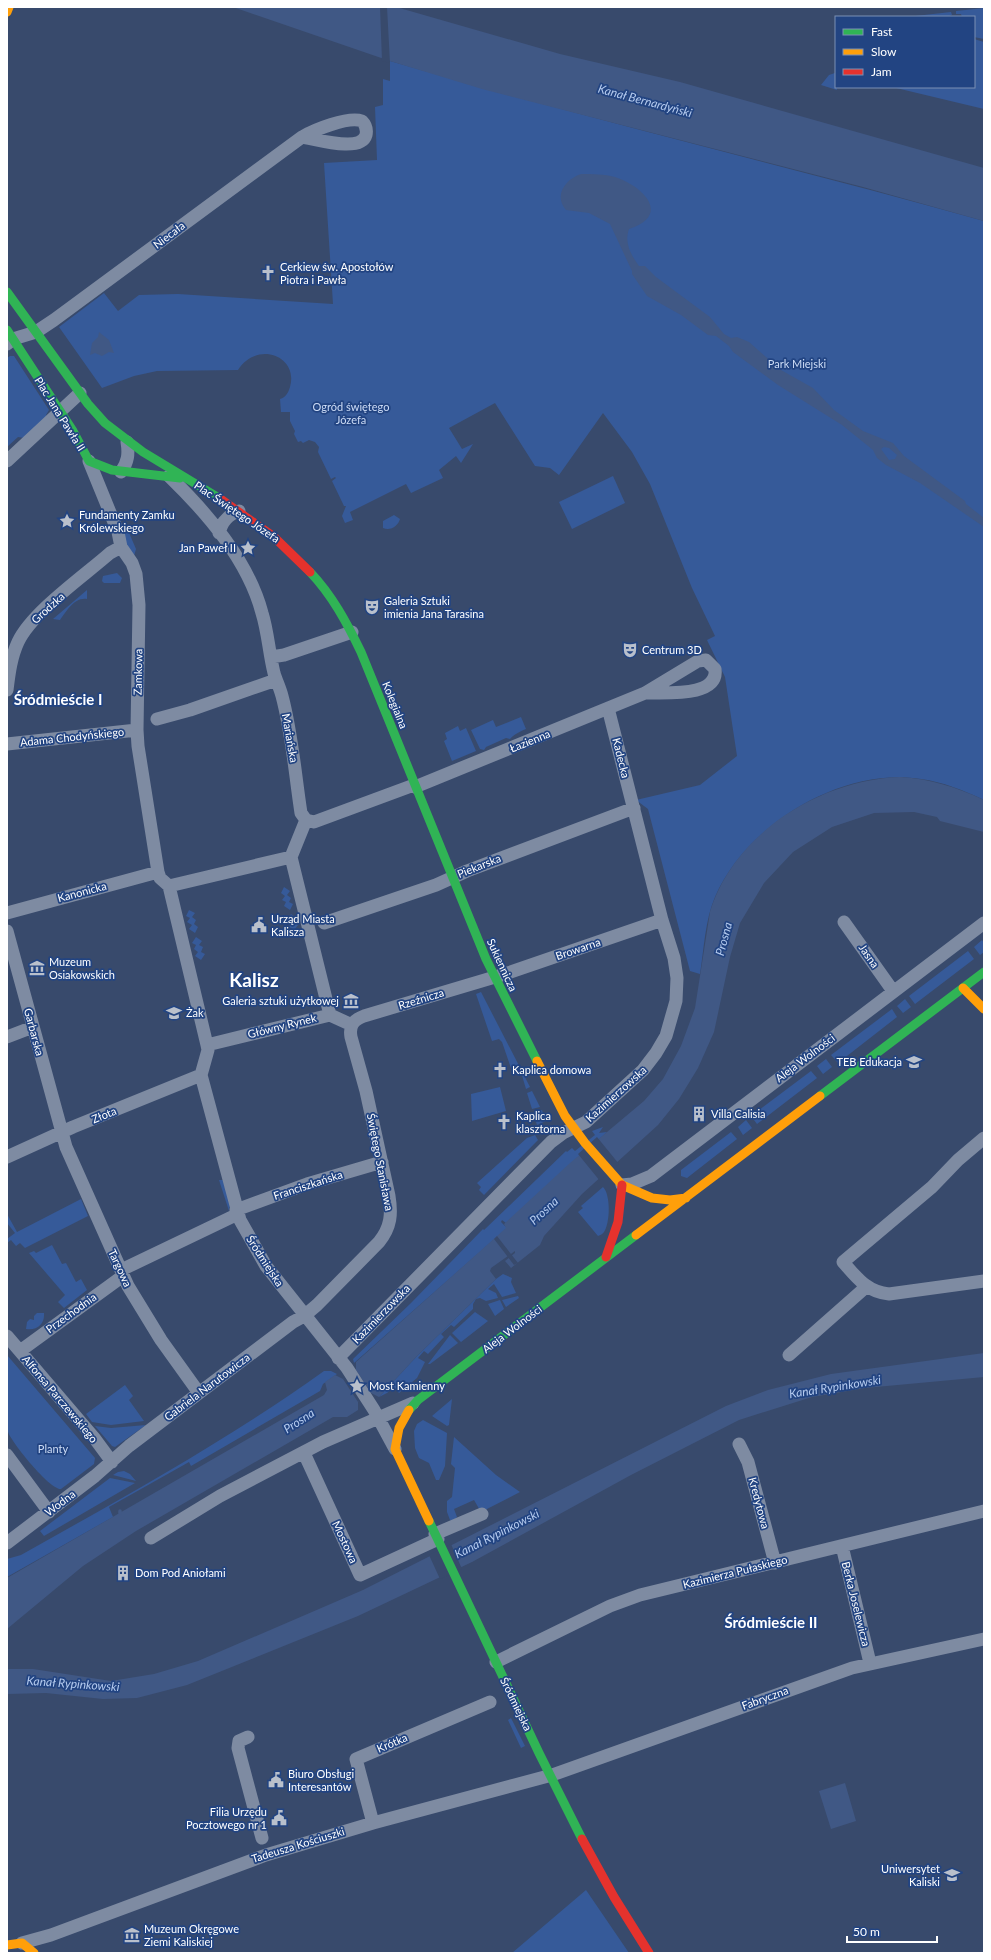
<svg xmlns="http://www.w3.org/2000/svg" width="991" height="1960" viewBox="0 0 991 1960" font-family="Lato,sans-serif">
  <rect width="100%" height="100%" fill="#384a6c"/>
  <path fill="#365a99" d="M 984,8 L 984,39 L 974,37 L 974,17 L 962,17 L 961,14 L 956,14 L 956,11 Z
    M 951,12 L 952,15 L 947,17 L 906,17 Z
    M 974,39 L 984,42 L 984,109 L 892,87 L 974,87 Z
    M 390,61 C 586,119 786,166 984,221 L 984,800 C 963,790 943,782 921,779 C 842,766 746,825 715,897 C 705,920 704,949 700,974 L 690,971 L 648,809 L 636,800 L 700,785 L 737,756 L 725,677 L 707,640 L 715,636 L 692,588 L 650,484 L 632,452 L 603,413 L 559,475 L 550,468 L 535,466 L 495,403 L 449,428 L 462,449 L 473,444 L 461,463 L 456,456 L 439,470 L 443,478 L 411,493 L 406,484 L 350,512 L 353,520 L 345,523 L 342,516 L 346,506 L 344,506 L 332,481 L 336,478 L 335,477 L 331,479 L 318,452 L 319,447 L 315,442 L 309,440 L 303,443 L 301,441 L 298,442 L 294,434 L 295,431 L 290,421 L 290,412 L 281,412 L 280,399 C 286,397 288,393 290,387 C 299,356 257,340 238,370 L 157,371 L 134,376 L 102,388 L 59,327 L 104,293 L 118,311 L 139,295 L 178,294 L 333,304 L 324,163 L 377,160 L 375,107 L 383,105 L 383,79 L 390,81 Z
    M 835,73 L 837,90 L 821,85 L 829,75 Z
    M 10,356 L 14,356 L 49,410 L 46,415 L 47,417 L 24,438 L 18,437 L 7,447 L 7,358 Z
    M 613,476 L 625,503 L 572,529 L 559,502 Z
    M 394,515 L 400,519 C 398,526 391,531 383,528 L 383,521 Z
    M 121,524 L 127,528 L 136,549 L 134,556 L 129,553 Z
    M 117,573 L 122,578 L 120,583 L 104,583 L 102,581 L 103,576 Z
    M 87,590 L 87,599 C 74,597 67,611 60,620 L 53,619 Z
    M 521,717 L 526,729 C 521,731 513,735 510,739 L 506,738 L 486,747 L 484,750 L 480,749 L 471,730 L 493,720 L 496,727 Z
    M 458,726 L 460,731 L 466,728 L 476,751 L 452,761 L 444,741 L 447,739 L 445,733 Z
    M 284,887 L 290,891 L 287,895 L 291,898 L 289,902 L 293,904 L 290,910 L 284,906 L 286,902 L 282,900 L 285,896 L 281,893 Z
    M 189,910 L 195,913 L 192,917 L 196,920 L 194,924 L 198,927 L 195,933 L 189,929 L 192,925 L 187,922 L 190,918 L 186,916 Z
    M 291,914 L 296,918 L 294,922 L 298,925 L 295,929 L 300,931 L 296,937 L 291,933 L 293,929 L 289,927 L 291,923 L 287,920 Z
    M 196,937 L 202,941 L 199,945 L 203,947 L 201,952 L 205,954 L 201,960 L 195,956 L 198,952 L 194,949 L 196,945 L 192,943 Z
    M 982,940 L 984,943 L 984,952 L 980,955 L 974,947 Z
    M 968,951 L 974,959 L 915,1004 L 909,996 Z
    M 481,992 L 530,1087 L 526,1089 L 521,1072 L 513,1074 L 502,1042 L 499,1039 L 492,1041 L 476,994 Z
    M 905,999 L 911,1007 L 903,1013 L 897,1006 Z
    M 892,1009 L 897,1017 L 838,1063 L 831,1055 Z
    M 826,1059 L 832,1067 L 823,1074 L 817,1066 Z
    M 811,1071 L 817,1078 L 757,1124 L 751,1116 Z
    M 500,1087 L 506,1111 L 472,1121 L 471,1094 Z
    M 532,1091 L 540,1107 L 532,1109 L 527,1093 Z
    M 542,1110 L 546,1121 L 537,1125 L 533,1113 Z
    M 746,1120 L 752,1128 L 743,1135 L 738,1127 Z
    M 603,1127 L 599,1133 L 607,1132 L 506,1223 L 502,1220 L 501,1222 L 507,1228 L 354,1363 L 353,1359 L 411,1303 L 483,1229 L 484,1230 L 566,1151 L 567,1152 L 572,1148 L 575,1151 L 595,1135 L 592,1131 Z
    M 731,1132 L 737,1139 L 687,1178 L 681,1176 L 681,1170 Z
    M 535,1135 L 538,1140 L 484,1195 L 479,1190 L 481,1187 L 477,1183 L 527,1138 Z
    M 219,1180 L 223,1180 L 230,1204 L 229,1211 Z
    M 603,1187 C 611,1195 610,1223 604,1232 C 603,1234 600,1235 598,1236 L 578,1212 L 583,1208 L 581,1206 Z
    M 81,1199 L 88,1216 L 25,1248 L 20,1243 L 16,1246 L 11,1240 L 7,1243 L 7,1239 L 15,1233 L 7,1223 L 7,1214 L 17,1232 Z
    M 52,1245 L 62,1264 L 66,1263 L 76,1282 L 81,1279 L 87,1290 L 64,1308 L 58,1302 L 65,1295 L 29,1253 L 34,1251 L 36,1253 Z
    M 503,1274 L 512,1278 L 511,1282 L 516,1293 L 502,1297 L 494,1284 L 488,1289 L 496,1293 L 498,1298 L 486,1301 L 480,1298 L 476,1299 L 473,1304 L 473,1309 L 454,1327 L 451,1325 L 441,1334 L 444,1337 L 428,1354 L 424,1351 L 418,1358 L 425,1362 L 417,1378 L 399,1393 L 394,1387 L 387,1393 L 379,1397 L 417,1356 L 496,1279 Z
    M 518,1296 L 519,1298 L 506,1307 L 502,1300 Z
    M 500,1300 L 504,1309 L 495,1316 L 488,1304 Z
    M 475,1312 L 488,1321 L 461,1342 L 452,1333 Z
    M 37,1313 L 44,1313 C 45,1324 37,1331 26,1329 L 27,1322 L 30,1319 L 34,1320 L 34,1316 Z
    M 450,1335 L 458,1343 L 430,1364 L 428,1364 Z
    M 7,1355 L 95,1458 L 94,1464 L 61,1489 C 50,1490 12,1443 8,1432 C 4,1425 7,1367 7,1355 Z
    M 324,1371 L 331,1371 L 337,1374 L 323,1384 L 320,1391 L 191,1466 L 189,1462 L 109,1507 L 113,1517 L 7,1577 L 7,1559 L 21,1555 C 124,1497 228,1440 324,1371 Z
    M 125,1385 L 133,1396 L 129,1400 L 144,1421 L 111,1425 L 92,1422 L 86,1414 Z
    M 452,1399 L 449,1425 L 447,1426 L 432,1416 Z
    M 423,1420 L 447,1433 L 445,1466 L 439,1480 L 436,1480 L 429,1463 L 419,1458 L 415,1448 L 414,1431 L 417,1424 Z
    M 146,1425 L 115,1447 L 112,1446 L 95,1426 L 111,1428 Z
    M 454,1437 L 496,1475 L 520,1492 L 481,1512 L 474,1500 L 454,1509 L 457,1517 L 453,1521 L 450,1520 L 447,1512 L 447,1501 L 452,1497 L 455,1468 L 451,1464 Z
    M 124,1471 L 130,1474 L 136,1481 L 113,1475 L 118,1472 Z
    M 110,1478 L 135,1483 L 44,1536 L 40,1531 Z
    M 511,1718 L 525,1746 L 521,1748 L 508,1720 Z
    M 586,1890 L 629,1953 L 512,1953 Z"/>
  <path fill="#405885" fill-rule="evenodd" d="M 233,7 L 396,7 L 560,54 L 680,82 L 984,168 L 984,221 L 863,187 L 482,89 L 390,61 Z
    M 581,174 C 593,174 604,174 615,177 C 643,186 672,215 629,229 C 624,243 631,255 639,266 L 645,266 L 656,277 L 710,317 L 724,334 L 731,338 L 737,337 L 749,342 L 781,370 L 813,388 L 834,410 L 863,431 L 893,443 L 904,456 L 965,501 L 966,504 L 984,518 L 984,527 L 920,483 L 886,465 L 877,458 L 873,450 L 842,425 L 778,385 L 733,352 L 729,346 L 716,336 L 708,335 L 681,315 L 647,296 L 632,274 L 632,271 L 610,224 L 589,213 L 566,210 C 553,195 566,179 581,174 ZM 884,447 L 889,448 L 897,455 L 895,459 L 889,460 L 881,449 Z
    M 99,332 L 109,340 L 114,353 L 109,352 L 102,356 L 95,353 L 90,355 L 92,343 L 98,337 Z
    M 900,777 C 931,779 956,787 984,800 L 984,832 L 940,821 L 937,817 L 914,812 L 874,813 L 832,827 L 793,852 L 764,883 L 740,923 L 730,957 L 714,1032 L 698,1068 L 679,1099 L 658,1125 L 582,1194 L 544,1236 L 540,1245 L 511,1268 L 505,1261 L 515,1253 L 515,1251 L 491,1268 L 490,1271 L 496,1279 L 417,1356 L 379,1397 L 371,1393 L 358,1402 L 358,1410 L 347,1417 L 333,1417 L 136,1531 L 83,1566 L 7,1629 L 7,1578 L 324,1395 L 327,1390 L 325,1382 L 335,1375 L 343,1379 L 356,1370 L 356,1362 L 506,1228 L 504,1224 L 570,1163 L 644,1101 L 663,1079 L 681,1046 L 695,1008 L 710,912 C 734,833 820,780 900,777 Z
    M 984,1353 L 984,1377 L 865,1388 L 812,1397 L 739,1420 L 631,1475 L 472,1562 L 358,1616 L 187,1685 L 137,1698 L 103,1699 L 46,1693 L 7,1694 L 7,1669 L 33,1669 L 111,1681 L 154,1674 L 198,1661 L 363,1590 L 726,1406 L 768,1390 L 831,1374 Z
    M 845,1783 L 856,1821 L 831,1829 L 819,1791 Z"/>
  <path fill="#384a6c" d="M 380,7 L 387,7 L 390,63 L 382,61 Z
    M 597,1137 L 619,1164 L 600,1181 L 578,1154 Z
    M 497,1236 L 518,1263 L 514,1265 L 494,1239 Z
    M 356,1370 L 371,1393 L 358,1402 L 343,1379 Z
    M 451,1544 L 462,1569 L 440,1579 L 429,1555 Z"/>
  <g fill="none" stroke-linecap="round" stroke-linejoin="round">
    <path stroke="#405885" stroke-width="3.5" d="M 120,1513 L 120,1511"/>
    <path stroke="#7e8ba2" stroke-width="13" d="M 7,344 L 13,339 L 36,332 L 54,320 L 302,137 C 314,130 348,116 362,121 C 366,125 367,130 366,135 C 361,153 316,139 302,137
      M 7,461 L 80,393
      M 89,461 L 118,532 L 121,547 L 132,563 L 136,574 L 139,605 L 137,730 L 138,746 L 158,872 L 160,878 L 169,886
      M 121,472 C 128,462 129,454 127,442
      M 169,476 C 207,513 248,560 262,613 C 268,632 269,653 274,673 C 276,680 280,688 282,696 C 292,733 295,774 301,813 L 306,820
      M 219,533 C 222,521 228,515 239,511
      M 271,657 L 284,655 L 352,632
      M 7,690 C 9,674 11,657 18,642 C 32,612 84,576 110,553 L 121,547
      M 157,719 L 190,710 L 276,680
      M 7,744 L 137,730
      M 415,787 L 645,693 L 698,661 L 706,660 L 715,669 C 719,698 664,692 645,693
      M 306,820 L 291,857 L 330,1015
      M 306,820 L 314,822 L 414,785
      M 169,886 L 207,1045 L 208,1050 L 201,1075 L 240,1220 L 266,1266 L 347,1368 L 374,1410 L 395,1449
      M 169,886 L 291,857
      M 7,913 L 158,872
      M 844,922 L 893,991
      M 324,923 L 436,885 L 467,871 L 634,808
      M 7,931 L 66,1147 L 128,1286 L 161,1340 L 199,1393
      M 330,1015 L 352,1025
      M 7,1037 L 33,1027
      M 207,1045 L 330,1015
      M 984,1138 L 958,1160 L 932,1187 L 843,1262 C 857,1278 867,1292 889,1294 L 984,1281
      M 7,1157 L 73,1127 L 201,1075
      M 622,1185 L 632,1184 L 651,1176 L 984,923
      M 236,1210 L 307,1184 L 382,1162
      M 121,1270 L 238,1214
      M 7,1336 L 95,1439 L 112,1462
      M 20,1351 L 123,1276
      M 789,1355 L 866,1287
      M 338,1358 L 551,1142 L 563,1133 L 586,1122 L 643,1070 L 656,1053 L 666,1036 L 676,1001 L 677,978 L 674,958 L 662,920 L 608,708
      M 739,1444 L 748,1462 L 775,1563
      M 304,1453 L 360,1575 L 438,1539
      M 7,1455 L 49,1512
      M 435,1534 L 482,1514
      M 151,1538 L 220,1496 L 323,1442 L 413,1403
      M 7,1543 L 95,1476 L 129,1446 L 293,1322 L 304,1316 L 317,1305 L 379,1242 C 391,1227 392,1214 389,1196 L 366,1091 L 351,1037 C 349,1026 353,1020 364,1016 L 505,974 L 662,920
      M 842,1546 L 870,1663
      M 496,1662 L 610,1606 L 640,1595 L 984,1511
      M 248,1737 L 239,1741 L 238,1748 L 262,1838
      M 373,1823 L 356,1759 L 490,1702
      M 22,1943 L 51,1935 L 266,1855 L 373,1823 L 552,1775 L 852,1668 L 984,1639"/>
    <path stroke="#30b455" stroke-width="9" d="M 7,292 L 88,404 L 105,423 L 143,452 L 219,498
      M 7,330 L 73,431 L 89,461 L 112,470 L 180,478
      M 310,572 C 332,595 347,623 361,652 L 486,959 L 537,1061
      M 820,1096 L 984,972
      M 409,1410 L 418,1400 L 636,1235
      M 429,1521 L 539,1753 L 582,1839"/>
    <path stroke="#ff9f0a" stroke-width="9" d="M 7,12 L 9,7
      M 963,988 L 984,1009
      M 537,1061 L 565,1116 L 585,1143 L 622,1185 L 652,1198 L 670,1200 L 686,1198
      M 636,1235 L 820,1096
      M 409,1410 L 399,1428 L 395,1449 L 429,1521
      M 7,1945 L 22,1943 L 34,1953"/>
    <path stroke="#e5322d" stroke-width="9" d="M 219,498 L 274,537 L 310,572
      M 606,1257 L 618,1222 L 622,1185
      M 582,1839 L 614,1897 L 649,1953"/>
  </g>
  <defs>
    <symbol id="church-bare" viewBox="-9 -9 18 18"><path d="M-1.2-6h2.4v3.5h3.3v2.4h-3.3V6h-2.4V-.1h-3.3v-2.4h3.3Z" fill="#b9c0cc" stroke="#224482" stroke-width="2.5" paint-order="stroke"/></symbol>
    <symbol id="sight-bare" viewBox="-9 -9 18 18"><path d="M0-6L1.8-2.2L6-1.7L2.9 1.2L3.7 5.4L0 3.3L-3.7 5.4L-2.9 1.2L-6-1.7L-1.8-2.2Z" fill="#b9c0cc" stroke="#224482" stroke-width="2.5" paint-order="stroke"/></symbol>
    <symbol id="theatre-bare" viewBox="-9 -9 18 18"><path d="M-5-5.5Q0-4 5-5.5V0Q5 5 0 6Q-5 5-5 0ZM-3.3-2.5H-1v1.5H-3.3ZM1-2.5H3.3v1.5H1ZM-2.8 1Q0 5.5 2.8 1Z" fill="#b9c0cc" stroke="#224482" stroke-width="2.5" paint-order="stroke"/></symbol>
    <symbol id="civic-bare" viewBox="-9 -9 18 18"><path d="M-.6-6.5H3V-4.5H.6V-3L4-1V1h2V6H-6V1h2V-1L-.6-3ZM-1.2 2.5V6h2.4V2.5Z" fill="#b9c0cc" stroke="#224482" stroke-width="2.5" paint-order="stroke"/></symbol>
    <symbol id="museum-bare" viewBox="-9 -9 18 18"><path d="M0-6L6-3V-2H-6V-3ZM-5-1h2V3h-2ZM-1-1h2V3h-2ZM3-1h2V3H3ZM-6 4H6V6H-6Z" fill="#b9c0cc" stroke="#224482" stroke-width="2.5" paint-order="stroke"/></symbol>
    <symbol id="university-bare" viewBox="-9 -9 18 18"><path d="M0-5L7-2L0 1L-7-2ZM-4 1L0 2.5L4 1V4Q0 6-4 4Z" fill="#b9c0cc" stroke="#224482" stroke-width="2.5" paint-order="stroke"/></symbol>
    <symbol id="building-bare" viewBox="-9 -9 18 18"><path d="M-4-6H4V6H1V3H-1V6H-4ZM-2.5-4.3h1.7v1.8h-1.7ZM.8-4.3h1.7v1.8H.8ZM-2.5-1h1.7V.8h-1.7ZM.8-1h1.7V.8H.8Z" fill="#b9c0cc" stroke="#224482" stroke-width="2.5" paint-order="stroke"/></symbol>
  </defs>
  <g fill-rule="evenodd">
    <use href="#church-bare" x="257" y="262" width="22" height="22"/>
    <use href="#sight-bare" x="56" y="510" width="22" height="22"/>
    <use href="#sight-bare" x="237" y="537" width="22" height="22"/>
    <use href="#theatre-bare" x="361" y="596" width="22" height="22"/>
    <use href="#theatre-bare" x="619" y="639" width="22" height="22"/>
    <use href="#civic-bare" x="248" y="914" width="22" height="22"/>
    <use href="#museum-bare" x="26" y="957" width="22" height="22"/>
    <use href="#museum-bare" x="340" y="990" width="22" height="22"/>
    <use href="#university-bare" x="163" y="1002" width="22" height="22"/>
    <use href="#university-bare" x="903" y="1051" width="22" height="22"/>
    <use href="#church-bare" x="489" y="1059" width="22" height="22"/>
    <use href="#building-bare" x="688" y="1103" width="22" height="22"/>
    <use href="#church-bare" x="493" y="1111" width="22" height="22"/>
    <use href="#sight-bare" x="346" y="1375" width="22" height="22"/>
    <use href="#building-bare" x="112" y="1562" width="22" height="22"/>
    <use href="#civic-bare" x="265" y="1769" width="22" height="22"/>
    <use href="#civic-bare" x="268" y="1807" width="22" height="22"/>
    <use href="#university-bare" x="941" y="1864" width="22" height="22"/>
    <use href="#museum-bare" x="121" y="1924" width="22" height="22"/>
  </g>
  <g text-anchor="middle" stroke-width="3.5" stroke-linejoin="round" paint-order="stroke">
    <g font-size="11" fill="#fff" stroke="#224482">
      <text transform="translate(169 235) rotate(-37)" y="4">Niecała</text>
      <text transform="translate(60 414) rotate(58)" y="4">Plac Jana Pawła II</text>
      <text transform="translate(237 512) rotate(34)" y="4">Plac Świętego Józefa</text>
      <text transform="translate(48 608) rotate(-42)" y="4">Grodzka</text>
      <text transform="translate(138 672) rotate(-89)" y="4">Zamkowa</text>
      <text transform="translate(395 705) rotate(68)" y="4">Kolegialna</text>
      <text transform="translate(72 737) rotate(-6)" y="4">Adama Chodyńskiego</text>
      <text transform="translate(290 738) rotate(80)" y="4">Mariańska</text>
      <text transform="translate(530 741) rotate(-22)" y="4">Łazienna</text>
      <text transform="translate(621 758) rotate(76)" y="4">Kadecka</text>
      <text transform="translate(479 866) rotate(-22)" y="4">Piekarska</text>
      <text transform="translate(82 892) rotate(-15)" y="4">Kanonicka</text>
      <text transform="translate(578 949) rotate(-19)" y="4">Browarna</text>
      <text transform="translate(869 956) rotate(55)" y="4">Jasna</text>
      <text transform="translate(502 965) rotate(65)" y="4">Sukiennicza</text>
      <text transform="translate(421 999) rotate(-17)" y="4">Rzeźnicza</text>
      <text transform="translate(282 1026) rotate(-14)" y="4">Główny Rynek</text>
      <text transform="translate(34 1032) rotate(75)" y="4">Garbarska</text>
      <text transform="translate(805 1058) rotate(-37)" y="4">Aleja Wolności</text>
      <text transform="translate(616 1094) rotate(-42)" y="4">Kazimierzowska</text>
      <text transform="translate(104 1115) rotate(-22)" y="4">Złota</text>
      <text transform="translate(380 1162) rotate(79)" y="4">Świętego Stanisława</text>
      <text transform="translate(308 1185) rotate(-18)" y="4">Franciszkańska</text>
      <text transform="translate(265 1261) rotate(57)" y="4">Śródmiejska</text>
      <text transform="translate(120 1268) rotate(65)" y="4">Targowa</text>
      <text transform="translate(71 1313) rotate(-36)" y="4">Przechodnia</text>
      <text transform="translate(381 1314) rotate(-46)" y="4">Kazimierzowska</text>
      <text transform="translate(512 1329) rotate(-37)" y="4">Aleja Wolności</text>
      <text transform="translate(207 1387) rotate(-37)" y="4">Gabriela Narutowicza</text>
      <text transform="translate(60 1399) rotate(50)" y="4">Alfonsa Parczewskiego</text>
      <text transform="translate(60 1503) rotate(-37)" y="4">Wodna</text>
      <text transform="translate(759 1503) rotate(75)" y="4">Kredytowa</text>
      <text transform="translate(345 1542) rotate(65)" y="4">Mostowa</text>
      <text transform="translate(735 1572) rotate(-14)" y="4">Kazimierza Pułaskiego</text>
      <text transform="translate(856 1604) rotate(76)" y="4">Berka Joselewicza</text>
      <text transform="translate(765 1698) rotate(-20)" y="4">Fabryczna</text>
      <text transform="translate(516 1704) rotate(64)" y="4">Śródmiejska</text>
      <text transform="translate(392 1743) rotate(-23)" y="4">Krótka</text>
      <text transform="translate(298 1845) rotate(-17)" y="4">Tadeusza Kościuszki</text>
    </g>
    <g font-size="11" fill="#fff" stroke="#224482" text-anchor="start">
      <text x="280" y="271">Cerkiew św. Apostołów<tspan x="280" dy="13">Piotra i Pawła</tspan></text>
      <text x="79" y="519">Fundamenty Zamku<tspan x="79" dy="13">Królewskiego</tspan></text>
      <text x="236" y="552" text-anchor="end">Jan Paweł II</text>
      <text x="384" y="605">Galeria Sztuki<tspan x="384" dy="13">imienia Jana Tarasina</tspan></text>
      <text x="642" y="654">Centrum 3D</text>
      <text x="271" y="923">Urząd Miasta<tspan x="271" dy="13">Kalisza</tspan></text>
      <text x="49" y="966">Muzeum<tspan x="49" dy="13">Osiakowskich</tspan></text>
      <text x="339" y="1005" text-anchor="end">Galeria sztuki użytkowej</text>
      <text x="186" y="1017">Żak</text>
      <text x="902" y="1066" text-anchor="end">TEB Edukacja</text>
      <text x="512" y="1074">Kaplica domowa</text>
      <text x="711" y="1118">Villa Calisia</text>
      <text x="516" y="1120">Kaplica<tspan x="516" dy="13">klasztorna</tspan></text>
      <text x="369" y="1390">Most Kamienny</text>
      <text x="135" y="1577">Dom Pod Aniołami</text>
      <text x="288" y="1778">Biuro Obsługi<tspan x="288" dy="13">Interesantów</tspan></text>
      <text x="267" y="1816" text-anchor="end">Filia Urzędu<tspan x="267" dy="13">Pocztowego nr 1</tspan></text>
      <text x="940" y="1873" text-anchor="end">Uniwersytet<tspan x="940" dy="13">Kaliski</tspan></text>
      <text x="144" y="1933">Muzeum Okręgowe<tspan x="144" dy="13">Ziemi Kaliskiej</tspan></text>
    </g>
    <g font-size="11" fill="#cddcf6" stroke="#224482">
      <text x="797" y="368">Park Miejski</text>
      <text x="351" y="411">Ogród świętego<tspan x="351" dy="13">Józefa</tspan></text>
      <text x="53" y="1453">Planty</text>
    </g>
    <g font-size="12" font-style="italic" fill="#b5cbef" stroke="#224482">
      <text transform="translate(645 101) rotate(15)" y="4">Kanał Bernardyński</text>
      <text transform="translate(724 939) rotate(-75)" y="4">Prosna</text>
      <text transform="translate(544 1211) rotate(-43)" y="4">Prosna</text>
      <text transform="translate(835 1387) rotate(-9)" y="4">Kanał Rypinkowski</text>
      <text transform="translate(299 1421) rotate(-33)" y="4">Prosna</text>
      <text transform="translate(497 1534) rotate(-27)" y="4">Kanał Rypinkowski</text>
      <text transform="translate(73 1684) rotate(4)" y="4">Kanał Rypinkowski</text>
    </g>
    <g font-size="15" font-weight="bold" fill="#fff" stroke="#224482">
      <text x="58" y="705">Śródmieście I</text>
      <text x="771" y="1628">Śródmieście II</text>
    </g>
    <g font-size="19" font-weight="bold" fill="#fff" stroke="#224482">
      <text x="254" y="987">Kalisz</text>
    </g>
  </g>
  <rect width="991" height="1960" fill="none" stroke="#ffffff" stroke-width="16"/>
  <rect x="835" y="16" width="140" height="72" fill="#224482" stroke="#7a8fb4"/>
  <rect x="843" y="29" width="20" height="6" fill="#30b455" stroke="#7a8fb4"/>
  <text x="871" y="36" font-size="12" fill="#ffffff">Fast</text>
  <rect x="843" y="49" width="20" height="6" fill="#ff9f0a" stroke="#7a8fb4"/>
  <text x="871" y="56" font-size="12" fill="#ffffff">Slow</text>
  <rect x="843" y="69" width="20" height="6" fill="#e5322d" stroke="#7a8fb4"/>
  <text x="871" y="76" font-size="12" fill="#ffffff">Jam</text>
  <path d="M847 1936v6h90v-6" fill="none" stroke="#ffffff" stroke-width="2"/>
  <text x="853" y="1936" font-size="12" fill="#ffffff" stroke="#224482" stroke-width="3" paint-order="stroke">50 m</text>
</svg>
